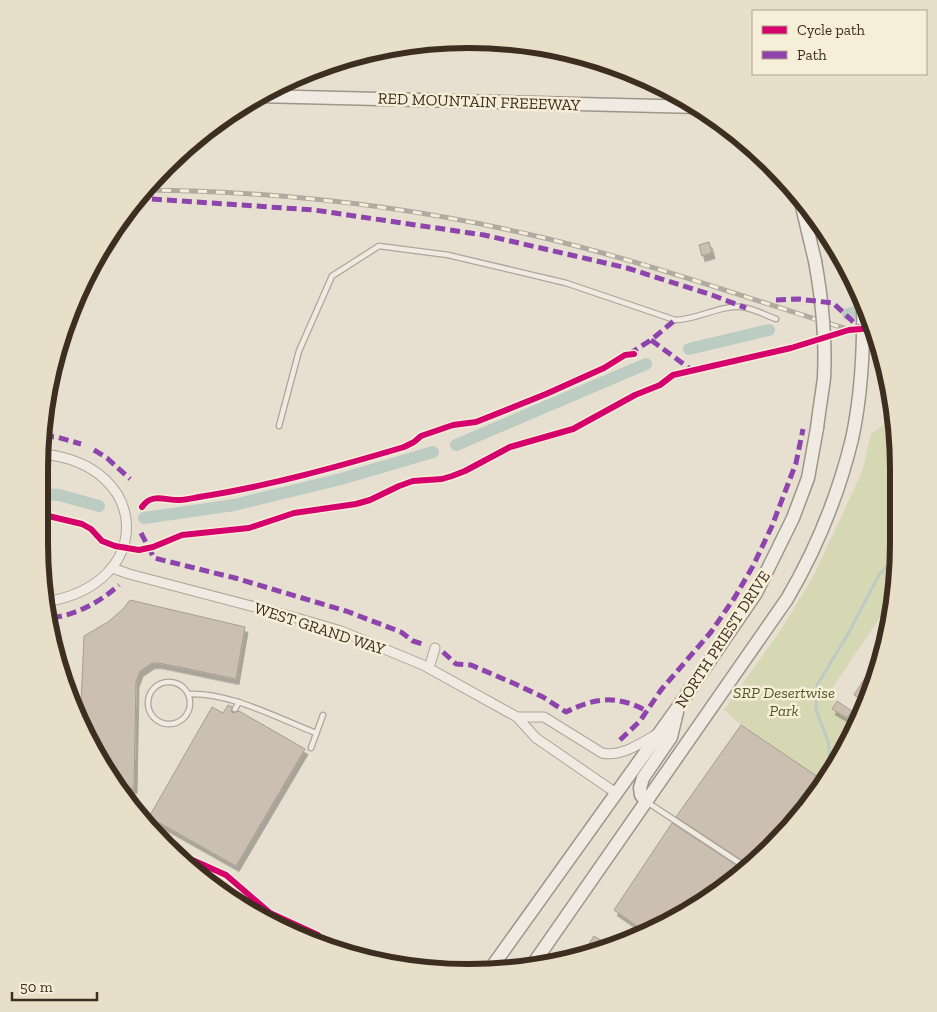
<svg xmlns="http://www.w3.org/2000/svg" width="937" height="1012" viewBox="0 0 937 1012" font-family="'Zilla Slab',serif">
  <defs>
    <filter id="shadow"><feDropShadow dx="3" dy="5.5" stdDeviation="0" flood-color="#0004"/></filter>
  </defs>
  <rect width="100%" height="100%" fill="#e7e0d1"/>
  <path fill="#d6d7b3" d="M 893,418 L 898,468 L 895,595 L 829,693 L 836,699 L 831,709 L 856,726 L 841,759 L 791,827 L 782,835 L 821,779 L 741,725 L 724,710 L 782,628 L 814,575 L 862,472 L 871,434 Z"/>
  <g fill="none" stroke-linecap="round" stroke-linejoin="round">
    <path stroke="#bcccc2" stroke-width="3" d="M 832,771 L 828,741 L 816,710 L 817,685 L 848,634 L 879,575 L 892,561 L 896,559"/>
    <path stroke="#bcccc2" stroke-width="12" d="M 848,314 L 867,309
      M 689,349 L 769,330
      M 456,445 L 646,364
      M 41,494 L 59,495 L 99,506
      M 144,518 L 234,505 L 341,479 L 433,452"/>
  </g>
  <path fill="#cbbfb2" stroke="#a89c90" filter="url(#shadow)" d="M 709,242 L 712,253 L 702,256 L 699,245 Z
    M 130,600 L 245,627 L 236,679 L 159,663 L 152,663 L 140,671 L 136,682 L 134,788 L 117,788 L 83,733 L 80,726 L 84,636 L 108,622 L 123,609 Z
    M 881,653 L 882,654 L 875,682 L 866,702 L 854,695 Z
    M 837,701 L 852,711 L 847,718 L 832,709 Z
    M 228,705 L 232,707 L 231,711 L 233,713 L 239,711 L 305,749 L 236,866 L 149,817 L 212,707 L 223,713 Z
    M 741,725 L 821,779 L 782,835 L 707,901 L 647,933 L 614,910 L 672,823 L 739,867 L 742,868 L 745,866 L 743,861 L 676,817 Z
    M 594,936 L 611,947 L 580,957 Z"/>
  <g fill="none" stroke-linecap="round" stroke-linejoin="round">
    <defs>
      <path id="lane" d="M 279,426 L 299,351 L 332,276 L 379,246 L 448,255 L 566,283 L 675,320 C 697,320 719,305 742,307 C 752,308 765,315 776,319
        M148 703a21 21 0 1 1 42 0a21 21 0 1 1-42 0Z
        M 188,694 C 230,692 277,718 316,733
        M 235,709 L 239,702
        M 311,748 L 323,715
        M 647,802 L 741,864"/>
      <path id="street" d="M 43,454 C 152,465 156,585 45,602
        M 112,568 L 129,574 L 293,617 L 341,631 L 423,665 L 517,717 L 536,738 L 616,793
        M 429,668 L 435,648
        M 517,717 L 544,717 L 602,753 C 621,757 640,744 657,734"/>
      <path id="secondary" d="M 258,96 L 699,107
        M 800,198 L 815,261
        M 646,801 L 641,795 L 640,788 L 643,778 L 671,737 L 677,712
        M 531,967 L 787,599 C 817,548 838,496 852,439
        M 489,971 L 678,707 L 756,593 L 793,518 L 808,478 L 817,428"/>
    </defs>
    <use href="#lane" stroke="#ada599" stroke-width="7"/>
    <use href="#street" stroke="#ada599" stroke-width="11"/>
    <use href="#secondary" stroke="#9c958a" stroke-width="15"/>
    <use href="#lane" stroke="#efebe3" stroke-width="4.5"/>
    <use href="#street" stroke="#efebe3" stroke-width="9"/>
    <use href="#secondary" stroke="#efebe3" stroke-width="12"/>
    <defs>
      <path id="rail" d="M 144,190 C 275,191 408,206 536,236 C 652,263 763,304 876,338"/>
    </defs>
    <use href="#rail" stroke="#afaaa2" stroke-width="5"/>
    <use href="#rail" stroke="#f7eed8" stroke-width="3" stroke-dasharray="9" stroke-linecap="butt"/>
    <defs>
      <path id="secondary-bridge" d="M 815,261 C 822,299 826,338 824,378 C 822,394 819,411 817,428
        M 852,439 C 862,393 864,347 863,299"/>
    </defs>
    <use href="#secondary-bridge" stroke="#9c958a" stroke-width="15" stroke-linecap="butt"/>
    <use href="#secondary-bridge" stroke="#efebe3" stroke-width="12"/>
    <path stroke="#8e44ad" stroke-width="5" stroke-dasharray="10 5" stroke-linecap="butt" d="M 137,198 L 314,210 L 484,235 L 627,268 L 712,295 L 746,308
      M 776,300 L 798,299 L 833,303 L 861,329
      M 651,340 L 693,371
      M 629,354 L 651,340 L 675,320
      M 44,436 L 57,437 L 81,444
      M 94,450 L 107,458 L 130,479
      M 141,533 L 154,558 L 235,578 L 346,611 L 401,632 L 413,641 L 426,645
      M 52,618 C 78,614 100,602 119,585
      M 443,652 L 456,664 L 471,665 L 513,683 L 543,697 L 566,712 C 597,697 616,695 647,711
      M 620,740 L 640,721 L 661,690 L 711,632 L 735,597 L 753,566 L 772,526 L 796,463 L 803,429"/>
    <defs>
      <path id="cycleway" d="M 142,507 C 152,492 166,501 180,500 C 186,500 193,498 199,497 C 269,486 337,467 404,447 L 414,442 L 421,436 L 453,425 L 476,422 L 546,394 L 604,368 L 625,355 L 634,354
        M 40,514 L 82,524 L 91,529 L 102,541 L 115,546 L 139,550 L 153,547 L 182,535 L 249,528 L 294,513 L 356,504 L 370,500 L 399,486 L 413,481 L 442,479 L 452,476 L 465,471 L 510,447 L 573,429 L 635,395 L 660,385 L 673,375 L 791,348 L 849,330 L 873,328
        M 170,850 L 226,875 L 270,913 L 318,935 L 327,947"/>
    </defs>
    <use href="#cycleway" stroke="#f7eed8" stroke-width="9"/>
    <use href="#cycleway" stroke="#d6006c" stroke-width="6"/>
  </g>
  <g text-anchor="middle" stroke-width="5" stroke-linejoin="round" paint-order="stroke">
    <g font-size="16" fill="#3d2e20" stroke="#f7eed8">
      <text transform="translate(479 101) rotate(2)" y="6">RED MOUNTAIN FREEEWAY</text>
      <text transform="translate(320 628) rotate(18)" y="6">WEST GRAND WAY</text>
      <text transform="translate(722 639) rotate(-57)" y="6">NORTH PRIEST DRIVE</text>
    </g>
    <g font-size="16" font-style="italic" fill="#4d5a26" stroke="#f7eed8">
      <text x="784" y="698">SRP Desertwise<tspan x="784" dy="18">Park</tspan></text>
    </g>
  </g>
  <path d="M0 0H937V1012H0ZM469 48H469A421 421 0 0 1 890 469V543A421 421 0 0 1 469 964H469A421 421 0 0 1 48 543V469A421 421 0 0 1 469 48Z" fill="#e8dfc9" fill-rule="evenodd"/>
  <path fill="none" stroke="#3d2e20" stroke-width="6" d="M469 48H469A421 421 0 0 1 890 469V543A421 421 0 0 1 469 964H469A421 421 0 0 1 48 543V469A421 421 0 0 1 469 48Z"/>
  <rect x="752" y="10" width="175" height="65" fill="#f7eed8" stroke="#ada18e"/>
  <rect x="762" y="26" width="25" height="8" fill="#d6006c" stroke="#ada18e"/>
  <text x="797" y="35" font-size="15" fill="#3d2e20">Cycle path</text>
  <rect x="762" y="51" width="25" height="8" fill="#8e44ad" stroke="#ada18e"/>
  <text x="797" y="60" font-size="15" fill="#3d2e20">Path</text>
  <path d="M12 992v8h85v-8" fill="none" stroke="#3d2e20" stroke-width="2.5"/>
  <text x="20" y="992" font-size="15" fill="#3d2e20" stroke="#f7eed8" stroke-width="4" paint-order="stroke">50 m</text>
</svg>
